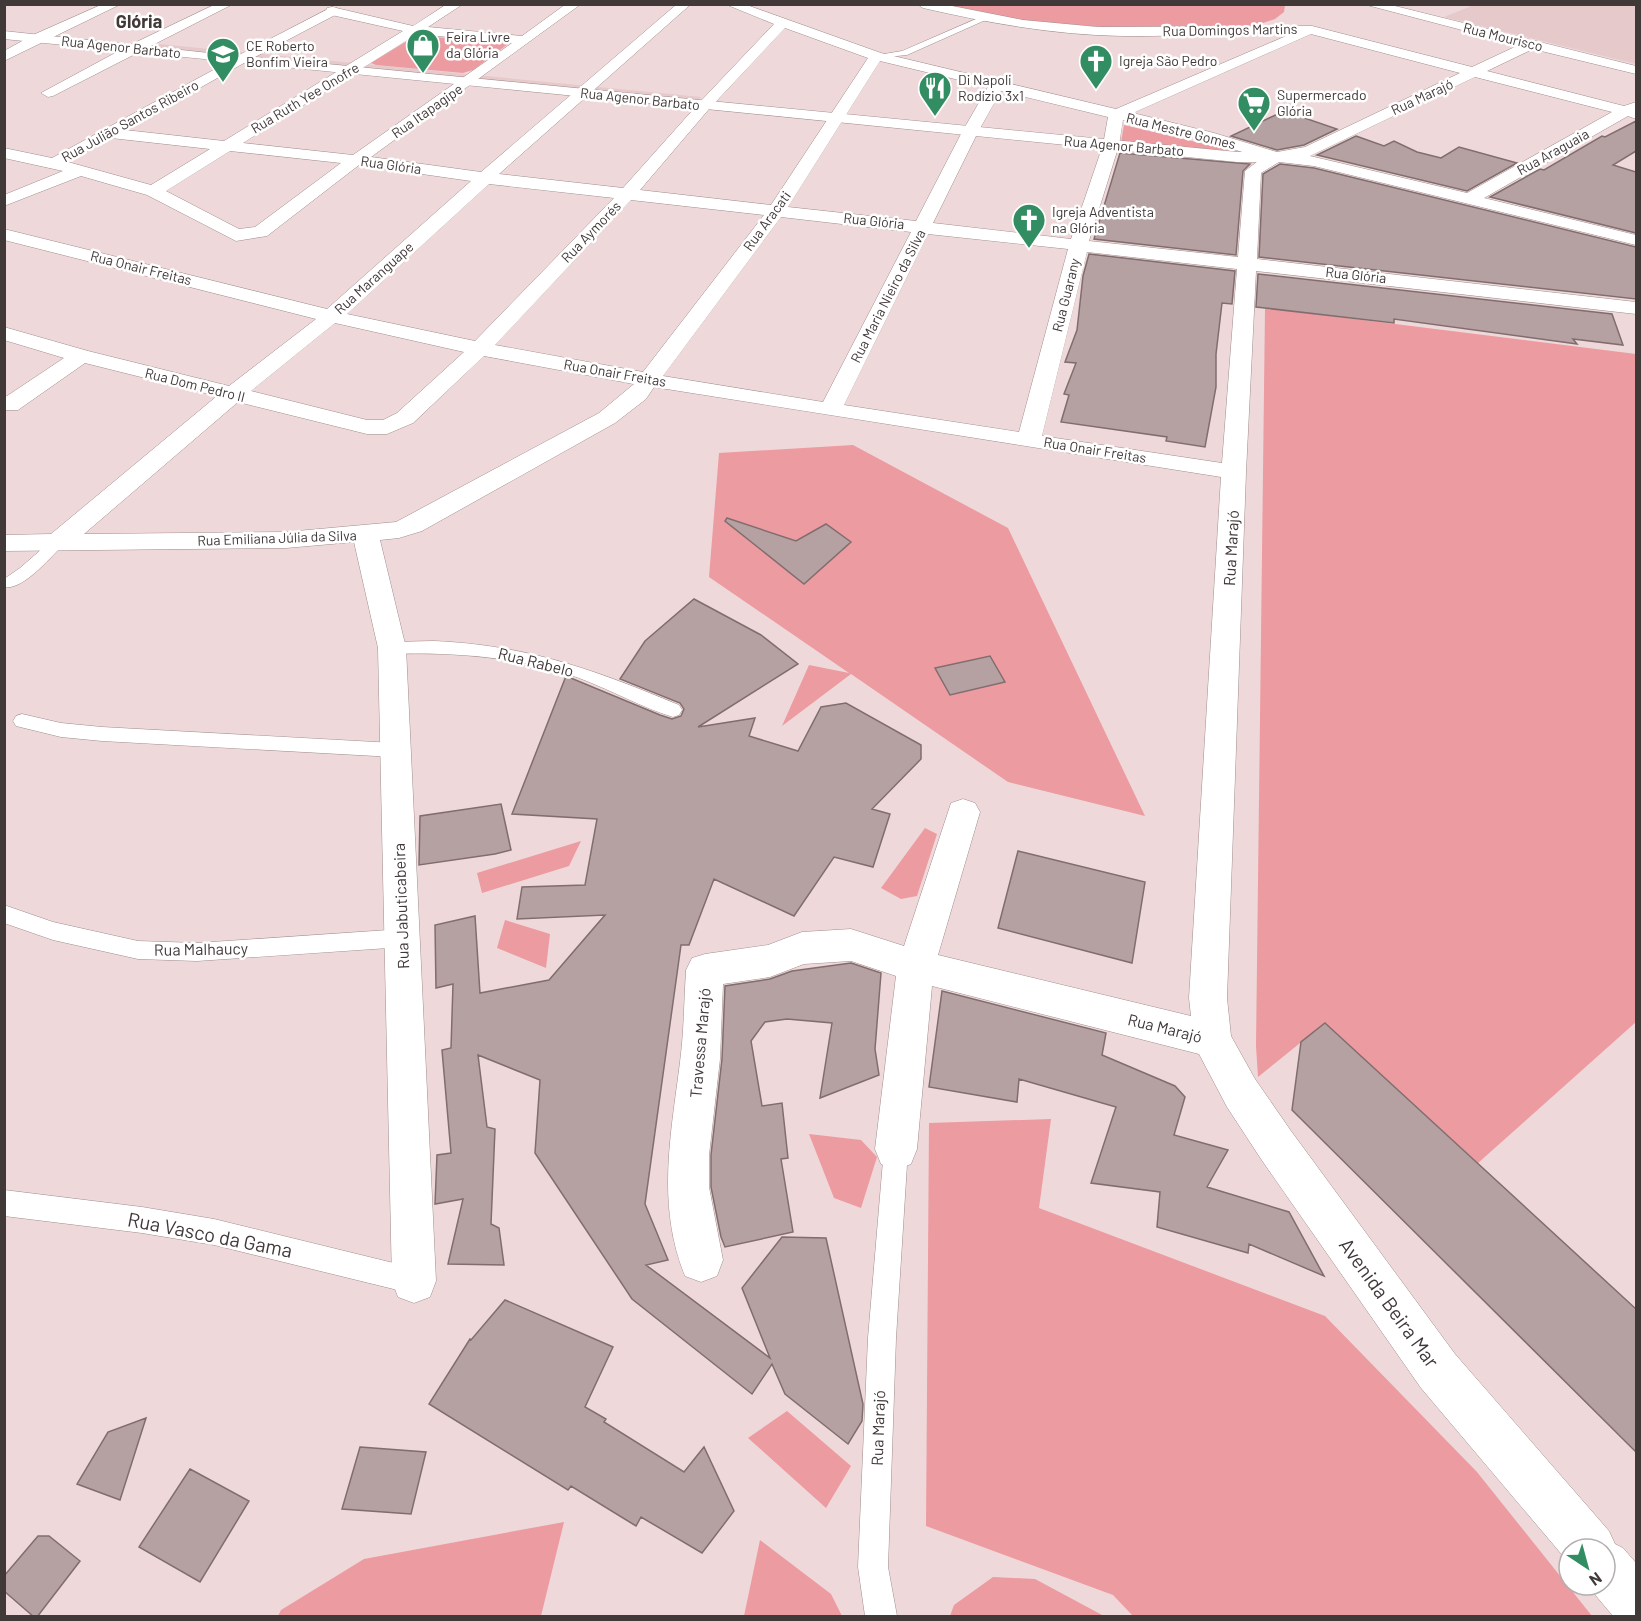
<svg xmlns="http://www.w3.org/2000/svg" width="1641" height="1621" viewBox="0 0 1641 1621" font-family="Barlow,sans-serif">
  <rect width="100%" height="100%" fill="#efd8d9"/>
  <path fill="#e6c9ca" d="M 1474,5 L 1636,5 L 1636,64 L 1444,17 Z
    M 159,44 L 701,97 L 694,104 L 147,50 Z"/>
  <path fill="#ec9ba1" d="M 928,5 L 1285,5 L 1284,12 L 1275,19 L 1257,25 L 1117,28 L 1014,20 Z
    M 420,36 L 502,42 L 508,44 L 473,70 L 463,73 L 376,65 L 371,63 L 412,38 Z
    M 1124,125 L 1234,151 L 1121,142 Z
    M 1265,308 L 1636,354 L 1636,1022 L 1478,1163 L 1325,1023 L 1258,1077 L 1256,1046 Z
    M 853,445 L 1008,528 L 1145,816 L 1008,782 L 851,674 L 782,726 L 809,665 L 849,673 L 709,577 L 719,453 Z
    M 925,828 L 937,834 L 917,896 L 901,899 L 881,888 Z
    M 581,841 L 569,866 L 482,893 L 477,873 Z
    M 505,920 L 550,934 L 546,968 L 497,948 Z
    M 1051,1119 L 1039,1208 L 1325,1316 L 1477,1472 L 1592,1616 L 1133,1616 L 1113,1595 L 926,1526 L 929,1123 Z
    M 809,1134 L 861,1140 L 877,1157 L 861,1208 L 834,1198 Z
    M 787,1411 L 851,1466 L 826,1508 L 748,1438 Z
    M 564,1522 L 541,1616 L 278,1616 L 281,1610 L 364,1559 Z
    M 760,1540 L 831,1594 L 842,1616 L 744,1616 Z
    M 993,1577 L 1035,1579 L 1104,1616 L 950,1616 L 954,1605 Z"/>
  <path fill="#b6a1a2" stroke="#816d6e" stroke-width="1.5" d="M 1284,111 L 1337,129 L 1304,145 L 1277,150 L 1231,136 Z
    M 1636,121 L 1636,151 L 1613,165 L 1636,172 L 1636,233 L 1490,197 L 1540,169 L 1544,170 L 1602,136 L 1605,137 Z
    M 1356,136 L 1384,146 L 1394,141 L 1417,152 L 1441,158 L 1459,147 L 1517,163 L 1467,191 L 1317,155 Z
    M 1120,153 L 1250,164 L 1243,171 L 1236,255 L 1094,239 Z
    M 1280,164 L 1314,168 L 1636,247 L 1636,299 L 1259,257 L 1263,174 Z
    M 1089,254 L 1235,271 L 1232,304 L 1222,303 L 1216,354 L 1216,387 L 1205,447 L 1166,441 L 1167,437 L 1061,422 L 1069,395 L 1064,394 L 1076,363 L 1065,362 L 1077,330 L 1083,276 Z
    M 1258,274 L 1612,314 L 1623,345 L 1573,339 L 1577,344 L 1394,319 L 1394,323 L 1256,307 Z
    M 727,518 L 796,541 L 826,524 L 851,542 L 804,584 L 725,521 Z
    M 694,599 L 761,635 L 798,664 L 698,727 L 755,718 L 749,736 L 798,751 L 821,707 L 846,703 L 921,745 L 921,759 L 872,809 L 890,814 L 873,867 L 834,857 L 794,916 L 714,879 L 689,945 L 681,945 L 645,1204 L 668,1260 L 646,1265 L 770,1358 L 742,1288 L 782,1237 L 826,1238 L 863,1404 L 862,1421 L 848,1444 L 785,1394 L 772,1364 L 752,1394 L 632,1299 L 535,1153 L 540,1080 L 478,1055 L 487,1127 L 495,1129 L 491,1224 L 499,1228 L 504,1265 L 448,1264 L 463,1199 L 435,1204 L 437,1155 L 451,1153 L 442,1050 L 451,1048 L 453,984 L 436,988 L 435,925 L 475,916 L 480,993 L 549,980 L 605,915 L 517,919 L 522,887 L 585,885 L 597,819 L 512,814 L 566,676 L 660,715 L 672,719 L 681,716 L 684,709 L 680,703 L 620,679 L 645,641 Z
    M 990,656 L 1005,682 L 950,695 L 935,668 Z
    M 501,804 L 511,850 L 495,854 L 419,865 L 420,816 Z
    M 1018,851 L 1145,882 L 1132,963 L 998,928 Z
    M 851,963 L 881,973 L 875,1049 L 879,1075 L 820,1098 L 832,1023 L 787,1019 L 765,1022 L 751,1041 L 762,1106 L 782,1103 L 788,1158 L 781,1159 L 793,1232 L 725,1247 L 721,1237 L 711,1187 L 711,1155 L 722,1059 L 725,986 L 770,979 L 792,971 Z
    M 942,991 L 1106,1033 L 1102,1055 L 1175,1086 L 1185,1097 L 1174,1135 L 1228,1150 L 1207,1187 L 1289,1212 L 1324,1276 L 1249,1244 L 1248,1253 L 1157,1227 L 1160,1192 L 1091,1183 L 1116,1107 L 1019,1079 L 1017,1102 L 929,1087 Z
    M 1325,1023 L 1636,1309 L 1636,1452 L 1292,1110 L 1301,1042 Z
    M 505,1300 L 613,1347 L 585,1407 L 606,1419 L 604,1422 L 684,1472 L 704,1447 L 734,1511 L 702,1553 L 641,1517 L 636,1526 L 571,1486 L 568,1490 L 429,1404 L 470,1339 L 471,1340 Z
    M 146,1418 L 120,1500 L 77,1484 L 108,1432 Z
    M 360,1447 L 426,1452 L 411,1514 L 342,1509 Z
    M 190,1469 L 249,1501 L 200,1582 L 139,1547 Z
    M 38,1536 L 49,1536 L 80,1561 L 37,1617 L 34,1617 L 4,1591 L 4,1576 Z"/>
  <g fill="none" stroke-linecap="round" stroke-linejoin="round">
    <defs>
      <path id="service" d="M 983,16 L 990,18 L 907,55 L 876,58 L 872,56 L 902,51 Z
        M 56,539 L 61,541 L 64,544 L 61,547 C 49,559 22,591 4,587 L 4,579 L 20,568 L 51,541 Z
        M 434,641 C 527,645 595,670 679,705 L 682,710 L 679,715 L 673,717 C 641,707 611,690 579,678 C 519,657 455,652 392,654 L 386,652 L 383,648 L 386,644 L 392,642 Z
        M 22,714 L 61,723 L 102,727 L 394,743 L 401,745 L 403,750 L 401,755 L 394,757 L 102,741 L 61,737 L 16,726 L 13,721 L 16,716 Z
        M 4,905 L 53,922 L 138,941 L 197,943 L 403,929 L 411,931 L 414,938 L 411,945 L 403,947 L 197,961 L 138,959 L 53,940 L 4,923 Z
        M 896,1137 L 905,1140 L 908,1149 L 896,1338 L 888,1567 L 897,1616 L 865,1616 L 858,1567 L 868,1338 L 884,1149 L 887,1140 Z
        M 4,1190 L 142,1207 L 214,1219 L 414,1268 L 423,1272 L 427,1281 L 423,1290 L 414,1294 L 214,1245 L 142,1233 L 4,1216 Z"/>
      <path id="minor" d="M 103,4 L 121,4 L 4,61 L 4,51 L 33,35 Z
        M 216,4 L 233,4 L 53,96 L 48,97 L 41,93 L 128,46 Z
        M 447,4 L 463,4 L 428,27 L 522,36 L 566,4 L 581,4 L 371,157 L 481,172 L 677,4 L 691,4 L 499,174 L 623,188 L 699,103 L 774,24 L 725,4 L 744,4 L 881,53 L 1116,109 L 1293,33 C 1237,31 1180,37 1123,36 C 1055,35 989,23 923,8 L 917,4 L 942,4 L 1023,20 L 1098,27 L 1312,26 L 1472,67 L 1519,45 L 1363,4 L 1387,4 L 1636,66 L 1636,74 L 1533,49 L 1487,71 L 1624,106 L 1636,102 L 1636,119 L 1628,116 L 1484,198 L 1636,235 L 1636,245 L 1314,166 L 1279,162 L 1261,173 L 1257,259 L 1636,302 L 1636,314 L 1256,271 L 1246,472 L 1227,998 L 1231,1036 L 1255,1079 L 1291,1131 L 1455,1354 L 1609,1531 L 1615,1544 L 1623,1548 L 1636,1563 L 1636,1616 L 1613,1616 L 1587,1585 L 1605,1585 L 1605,1549 L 1569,1549 L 1569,1563 L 1421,1388 L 1261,1159 L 1227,1107 L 1199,1054 L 932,986 L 917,1149 L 911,1164 L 896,1170 L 881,1164 L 875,1149 L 896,976 L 851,961 L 804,964 L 770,977 L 723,984 L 720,1059 L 709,1155 L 709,1187 L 723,1260 L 717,1276 L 701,1282 L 685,1276 C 656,1205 671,1134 680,1062 C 684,1032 684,1001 686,970 L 692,958 L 705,954 L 768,945 L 802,932 L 851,929 L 904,946 L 951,803 L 963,799 L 975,803 L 980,812 L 938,955 L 1191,1016 L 1189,998 L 1221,477 L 654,387 L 646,399 L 615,423 L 422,531 L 399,538 L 380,540 L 406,648 L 436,1281 L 430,1297 L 414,1303 L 398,1297 L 392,1281 L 378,648 L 354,542 L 286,548 L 4,551 L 4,535 L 51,534 L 217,396 L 85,363 L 18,410 L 4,410 L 4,398 L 64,358 L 4,340 L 4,327 L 88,351 L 229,386 L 316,319 L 4,240 L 4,229 L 327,309 L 471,181 L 359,165 L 267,236 L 236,241 L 147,195 L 81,176 L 4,206 L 4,195 L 63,171 L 4,158 L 4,148 L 52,158 L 239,56 L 246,60 L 244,63 L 125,130 L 224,141 L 403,31 L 327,14 L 326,11 L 327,8 L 332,7 L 413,26 ZM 785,28 L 868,58 L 771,205 L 640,190 L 709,109 ZM 417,34 L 512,43 L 353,155 L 243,143 ZM 1311,34 L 1460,73 L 1305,147 L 1277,152 L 1214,133 L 1133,113 ZM 880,61 L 988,87 L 962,132 L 916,221 L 788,207 ZM 1475,77 L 1612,112 L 1467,193 L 1310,156 ZM 1001,91 L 1108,117 L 1103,145 L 1071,239 L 933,223 L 978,132 ZM 1123,120 L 1203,140 L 1262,158 L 1245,171 L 1238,257 L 1089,241 L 1119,145 ZM 111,138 L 210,149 L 151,185 L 68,162 ZM 230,151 L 341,163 L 255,227 L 239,229 L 166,191 ZM 489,184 L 614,198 L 475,341 L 347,314 ZM 631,200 L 764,215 L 643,372 L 495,345 ZM 781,217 L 911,232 L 823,402 L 663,376 ZM 928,234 L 1068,249 L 1019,432 L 844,405 ZM 1087,252 L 1237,269 L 1222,463 L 1042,436 ZM 335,323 L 464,352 L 397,413 L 383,420 L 367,420 L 251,391 ZM 484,356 L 634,384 L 599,413 L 396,522 L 286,532 L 84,534 L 238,402 L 367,434 L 387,434 L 413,423 Z"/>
      <path id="tertiary" d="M 332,7 L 337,8 L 338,11 L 337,14 L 255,57 L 1237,152 L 1276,152 L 1284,157 L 1276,162 L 1237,162 L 4,39 L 4,31 L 237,56 Z"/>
    </defs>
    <use href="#service" stroke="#a18d8d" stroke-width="1"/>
    <use href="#minor" stroke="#a18d8d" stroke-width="1"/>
    <use href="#tertiary" stroke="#a18d8d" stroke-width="1"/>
    <use href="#service" fill="#fff" fill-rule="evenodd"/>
    <use href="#minor" fill="#fff" fill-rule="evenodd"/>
    <use href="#tertiary" fill="#fff" fill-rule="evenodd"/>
  </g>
  <defs>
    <symbol id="shop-pin" viewBox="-11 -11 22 30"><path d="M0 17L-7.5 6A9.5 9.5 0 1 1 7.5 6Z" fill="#328d63" stroke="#fff"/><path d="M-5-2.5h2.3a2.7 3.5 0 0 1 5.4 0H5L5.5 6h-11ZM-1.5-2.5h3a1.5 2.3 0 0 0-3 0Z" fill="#fff"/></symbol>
    <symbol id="school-pin" viewBox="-11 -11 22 30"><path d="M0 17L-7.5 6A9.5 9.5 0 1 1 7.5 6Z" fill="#328d63" stroke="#fff"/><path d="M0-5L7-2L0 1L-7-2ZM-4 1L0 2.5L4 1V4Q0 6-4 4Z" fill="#fff"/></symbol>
    <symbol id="church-pin" viewBox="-11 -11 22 30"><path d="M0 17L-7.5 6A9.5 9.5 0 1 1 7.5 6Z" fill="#328d63" stroke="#fff"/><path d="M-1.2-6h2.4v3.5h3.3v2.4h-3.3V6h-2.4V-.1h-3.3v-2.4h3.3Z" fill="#fff"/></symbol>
    <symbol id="restaurant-pin" viewBox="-11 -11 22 30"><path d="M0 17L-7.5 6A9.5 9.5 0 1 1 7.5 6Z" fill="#328d63" stroke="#fff"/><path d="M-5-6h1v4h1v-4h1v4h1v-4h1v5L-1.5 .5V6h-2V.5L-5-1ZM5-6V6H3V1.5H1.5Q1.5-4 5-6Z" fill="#fff"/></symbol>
    <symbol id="supermarket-pin" viewBox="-11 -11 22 30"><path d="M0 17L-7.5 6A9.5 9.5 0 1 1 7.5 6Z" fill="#328d63" stroke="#fff"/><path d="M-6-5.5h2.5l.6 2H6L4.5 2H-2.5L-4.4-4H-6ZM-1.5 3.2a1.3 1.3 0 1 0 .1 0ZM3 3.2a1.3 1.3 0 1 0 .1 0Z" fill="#fff"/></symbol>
  </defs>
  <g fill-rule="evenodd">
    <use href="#shop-pin" x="404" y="26" width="38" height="52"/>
    <use href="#school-pin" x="204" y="35" width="38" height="52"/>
    <use href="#church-pin" x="1077" y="42" width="38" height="52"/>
    <use href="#restaurant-pin" x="916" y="69" width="38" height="52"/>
    <use href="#supermarket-pin" x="1235" y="84" width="38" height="52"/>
    <use href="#church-pin" x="1010" y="201" width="38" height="52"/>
  </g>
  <g text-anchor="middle" stroke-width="5" stroke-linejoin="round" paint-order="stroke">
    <g font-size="14" fill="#413838" stroke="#fff">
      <text transform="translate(1230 30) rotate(-1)" y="5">Rua Domingos Martins</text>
      <text transform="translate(1503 37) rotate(14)" y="5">Rua Mourisco</text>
      <text transform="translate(121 47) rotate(6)" y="5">Rua Agenor Barbato</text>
      <text transform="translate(1422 97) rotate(-25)" y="5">Rua Marajó</text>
      <text transform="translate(305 98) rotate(-31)" y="5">Rua Ruth Yee Onofre</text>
      <text transform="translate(640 99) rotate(6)" y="5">Rua Agenor Barbato</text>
      <text transform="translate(427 111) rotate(-35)" y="5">Rua Itapagipe</text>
      <text transform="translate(130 121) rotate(-29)" y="5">Rua Julião Santos Ribeiro</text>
      <text transform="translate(1181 131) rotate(14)" y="5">Rua Mestre Gomes</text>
      <text transform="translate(1124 146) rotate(5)" y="5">Rua Agenor Barbato</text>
      <text transform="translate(1553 152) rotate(-29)" y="5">Rua Araguaia</text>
      <text transform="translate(391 165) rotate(8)" y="5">Rua Glória</text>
      <text transform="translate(767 221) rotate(-54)" y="5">Rua Aracati</text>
      <text transform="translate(874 221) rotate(6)" y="5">Rua Glória</text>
      <text transform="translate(591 232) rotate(-46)" y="5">Rua Aymorés</text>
      <text transform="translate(141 268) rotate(14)" y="5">Rua Onair Freitas</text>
      <text transform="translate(1356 275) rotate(6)" y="5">Rua Glória</text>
      <text transform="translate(374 278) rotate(-42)" y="5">Rua Maranguape</text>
      <text transform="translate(1066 295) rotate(-76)" y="5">Rua Guarany</text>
      <text transform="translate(888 296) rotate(-63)" y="5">Rua Maria Nieiro da Silva</text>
      <text transform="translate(615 373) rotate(10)" y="5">Rua Onair Freitas</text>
      <text transform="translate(195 385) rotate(14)" y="5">Rua Dom Pedro II</text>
      <text transform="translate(1095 450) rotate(9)" y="5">Rua Onair Freitas</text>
      <text transform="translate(277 538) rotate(-2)" y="5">Rua Emiliana Júlia da Silva</text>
    </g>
    <g font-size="14" fill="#413838" stroke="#fff" text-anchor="start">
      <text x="446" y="42">Feira Livre<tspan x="446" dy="16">da Glória</tspan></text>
      <text x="246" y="51">CE Roberto<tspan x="246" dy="16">Bonfim Vieira</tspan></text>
      <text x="1119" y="66">Igreja São Pedro</text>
      <text x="958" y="85">Di Napoli<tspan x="958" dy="16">Rodízio 3x1</tspan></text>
      <text x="1277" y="100">Supermercado<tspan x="1277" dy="16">Glória</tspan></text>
      <text x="1052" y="217">Igreja Adventista<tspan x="1052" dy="16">na Glória</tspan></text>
    </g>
    <g font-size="16" fill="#413838" stroke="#fff">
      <text transform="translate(1231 548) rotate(-87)" y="6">Rua Marajó</text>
      <text transform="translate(536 662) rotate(14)" y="6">Rua Rabelo</text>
      <text transform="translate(401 906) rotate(-92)" y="6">Rua Jabuticabeira</text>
      <text transform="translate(201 949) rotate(-1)" y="6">Rua Malhaucy</text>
      <text transform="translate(1165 1028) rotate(14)" y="6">Rua Marajó</text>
      <text transform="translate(700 1043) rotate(-85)" y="6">Travessa Marajó</text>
      <text transform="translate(878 1428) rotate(-88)" y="6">Rua Marajó</text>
    </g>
    <g font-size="18" font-weight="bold" fill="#413838" stroke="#fff">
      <text x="139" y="28">Glória</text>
    </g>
    <g font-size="20" fill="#413838" stroke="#fff">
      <text transform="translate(210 1235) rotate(11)" y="7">Rua Vasco da Gama</text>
      <text transform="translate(1389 1303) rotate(54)" y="7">Avenida Beira Mar</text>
    </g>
  </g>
  <rect width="1641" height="1621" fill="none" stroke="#413838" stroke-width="12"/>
  <g transform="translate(1587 1567) rotate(144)"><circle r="28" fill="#ffffff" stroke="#b3afaf" stroke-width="1.5"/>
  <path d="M0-4.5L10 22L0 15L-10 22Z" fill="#328d63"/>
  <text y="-9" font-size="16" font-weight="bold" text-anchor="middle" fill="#413838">N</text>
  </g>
</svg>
